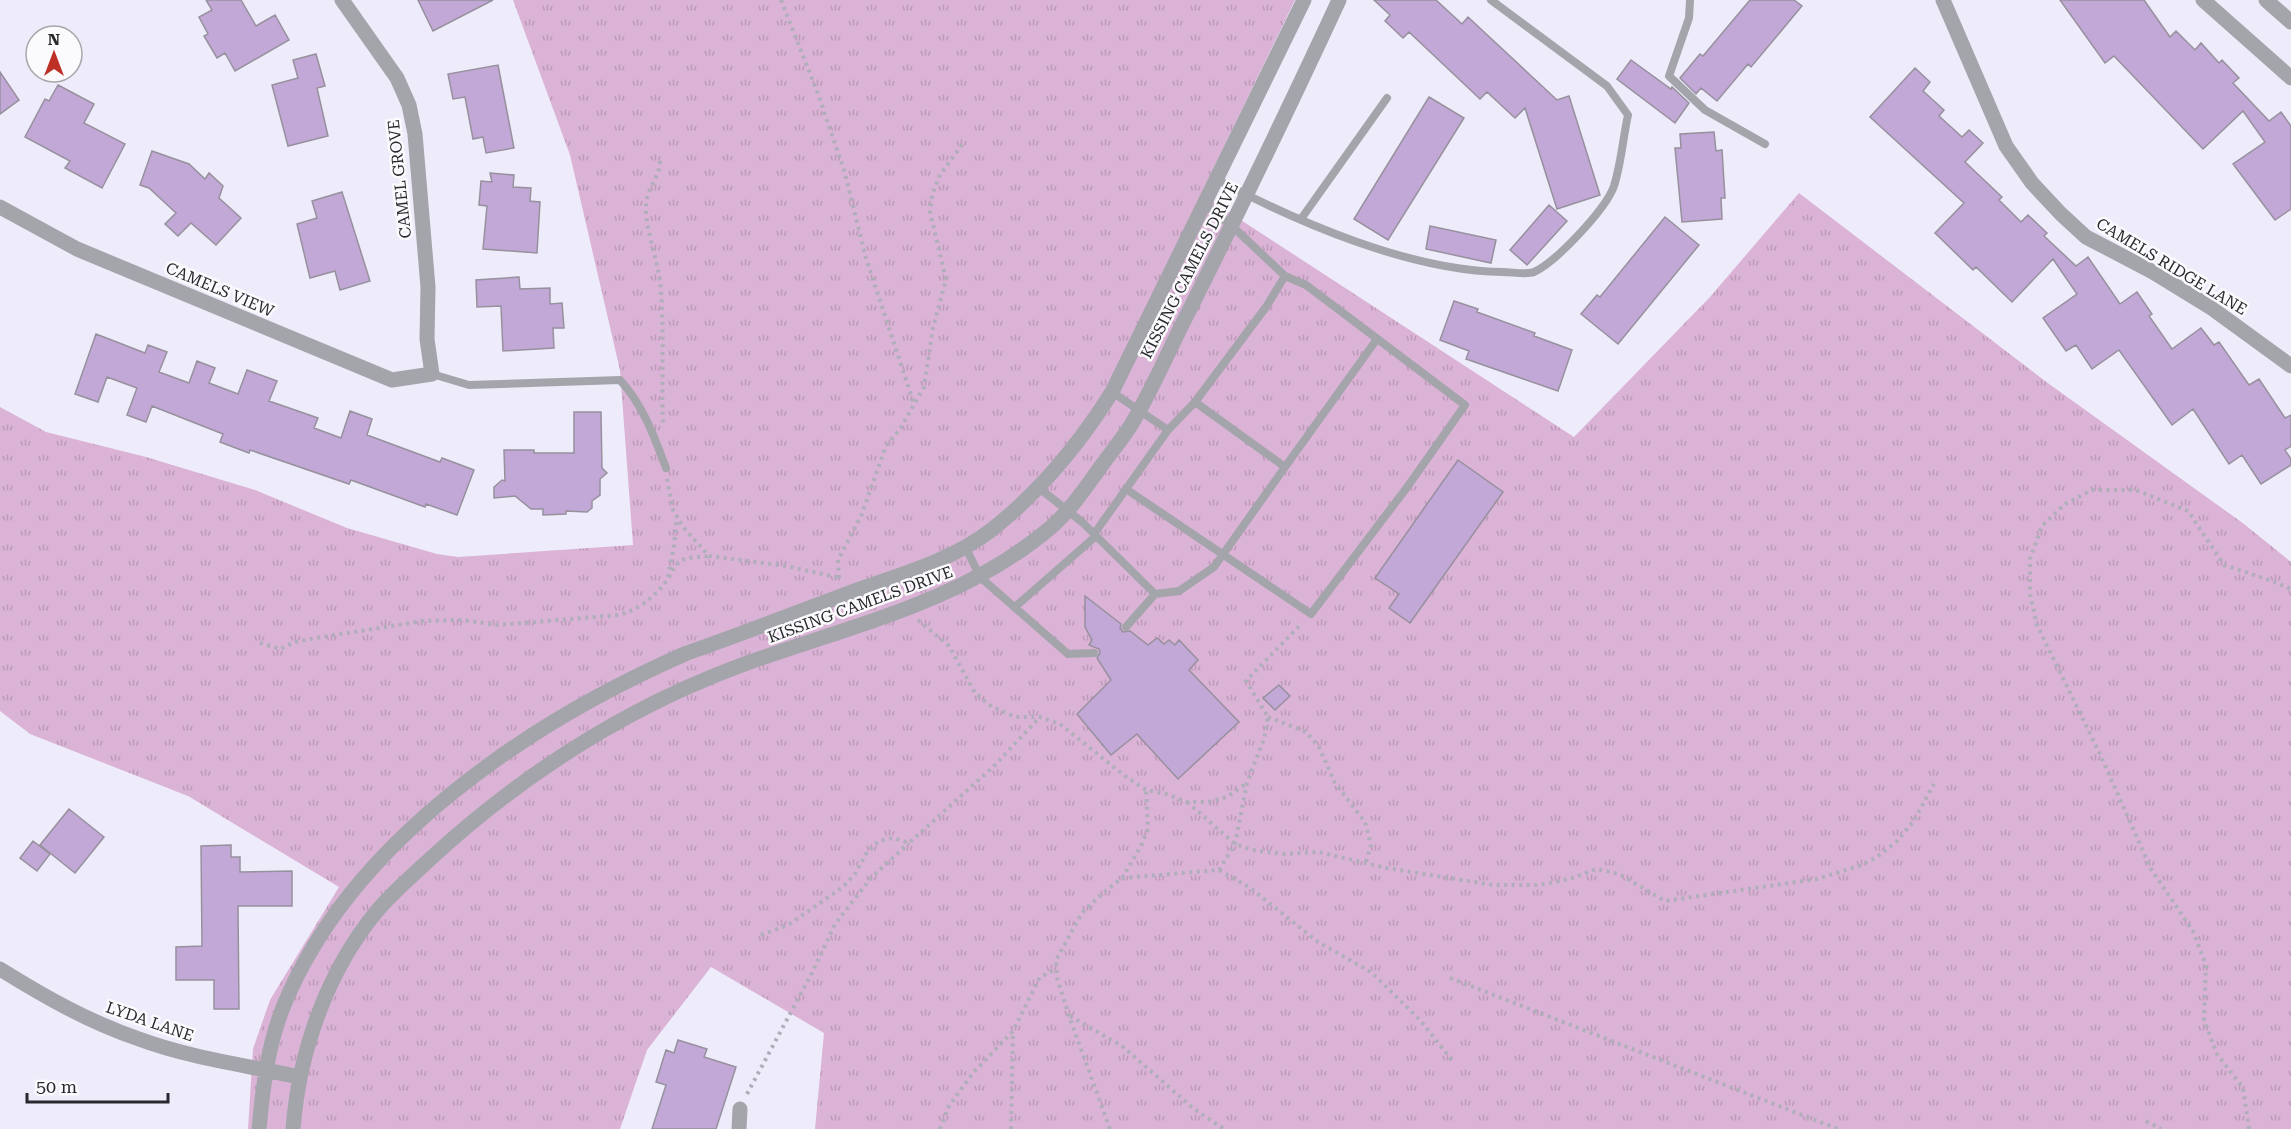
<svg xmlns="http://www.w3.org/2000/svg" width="2291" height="1129" viewBox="0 0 2291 1129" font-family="'Roboto Serif',serif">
  <defs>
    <pattern id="grass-tufts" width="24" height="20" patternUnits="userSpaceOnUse" patternTransform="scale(1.5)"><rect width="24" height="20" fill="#dbb3d6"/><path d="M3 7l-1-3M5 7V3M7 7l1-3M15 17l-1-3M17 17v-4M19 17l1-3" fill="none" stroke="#bc9ab8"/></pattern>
  </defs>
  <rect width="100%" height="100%" fill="#eeecfb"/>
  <path fill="url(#grass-tufts)" d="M 513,0 L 1295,0 L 1201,194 L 1574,437 L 1710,297 L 1799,193 L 2045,381 L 2244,524 L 2291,562 L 2291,1129 L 815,1129 L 824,1033 L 711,967 L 647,1050 L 620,1129 L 248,1129 L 253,1049 L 270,1000 L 339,887 L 188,796 L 30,734 L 0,711 L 0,407 L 46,432 L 146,457 L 255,490 L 347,528 L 437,554 L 458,557 L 633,545 L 620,370 L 570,155 Z"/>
  <path fill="#c2a8d6" stroke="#97909d" stroke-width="1.5" d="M 206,0 L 241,0 L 256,26 L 275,15 L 289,40 L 235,71 L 225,53 L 217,58 L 204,36 L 208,34 L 199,17 L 212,10 Z
    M 418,0 L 493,0 L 433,31 Z
    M 1374,0 L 1436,0 L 1462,24 L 1468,17 L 1557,100 L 1569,96 L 1600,195 L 1557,209 L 1525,108 L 1515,118 L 1487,92 L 1480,99 L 1409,32 L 1403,38 L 1385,21 L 1390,15 Z
    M 1750,0 L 1794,0 L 1802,6 L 1751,67 L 1748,64 L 1717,101 L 1701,88 L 1696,94 L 1680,78 L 1700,54 L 1703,56 Z
    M 2060,0 L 2144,0 L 2170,37 L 2176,31 L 2195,50 L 2201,43 L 2219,63 L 2222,60 L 2239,78 L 2233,83 L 2269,121 L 2281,112 L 2291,126 L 2291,209 L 2275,220 L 2233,164 L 2265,142 L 2243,111 L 2203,149 L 2114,56 L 2105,63 Z
    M 316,54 L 325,86 L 317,88 L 328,136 L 288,146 L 272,85 L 298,78 L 293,60 Z
    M 1631,60 L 1671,89 L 1672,87 L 1689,103 L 1675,123 L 1617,79 Z
    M 498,65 L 514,148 L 486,153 L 483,137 L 473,139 L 465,97 L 453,99 L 448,74 Z
    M 1915,68 L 1930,82 L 1923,91 L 1944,110 L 1939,116 L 1962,137 L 1969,130 L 1983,143 L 1965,162 L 2002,197 L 1999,200 L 2021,222 L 2028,215 L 2047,233 L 2044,236 L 2076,266 L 2088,257 L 2120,304 L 2137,292 L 2152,314 L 2149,316 L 2172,349 L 2201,328 L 2214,345 L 2219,342 L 2249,385 L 2259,379 L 2285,418 L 2291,415 L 2291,446 L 2285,450 L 2291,459 L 2291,465 L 2261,484 L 2242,455 L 2229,464 L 2193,409 L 2172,425 L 2119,350 L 2092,369 L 2076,345 L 2066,351 L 2043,318 L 2077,294 L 2053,259 L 2012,302 L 1976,267 L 1973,270 L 1935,233 L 1964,203 L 1870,117 Z
    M 0,72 L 19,100 L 0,114 Z
    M 58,85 L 94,104 L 84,123 L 125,144 L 102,188 L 65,168 L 70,161 L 25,137 L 45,99 L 49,101 Z
    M 1429,97 L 1464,118 L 1388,240 L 1354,219 Z
    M 1714,132 L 1716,151 L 1722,150 L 1725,198 L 1721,198 L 1722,219 L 1682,222 L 1675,148 L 1681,148 L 1680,134 Z
    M 152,151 L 189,164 L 205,179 L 209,173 L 223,186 L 219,198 L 241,218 L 216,245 L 191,223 L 178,236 L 165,224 L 176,213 L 149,188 L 140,185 Z
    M 490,173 L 514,175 L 513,187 L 531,188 L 530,201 L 540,202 L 537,253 L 483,249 L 487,206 L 479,205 L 481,181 L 492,182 Z
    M 342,192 L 370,281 L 340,290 L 335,271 L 310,278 L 297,224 L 317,218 L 312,201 Z
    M 1549,205 L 1567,221 L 1527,265 L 1510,250 Z
    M 1665,217 L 1699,245 L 1618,344 L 1581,314 L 1597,295 L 1600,297 Z
    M 1430,226 L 1496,240 L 1491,263 L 1426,249 Z
    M 519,277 L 520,289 L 550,288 L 550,304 L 562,303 L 564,328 L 553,328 L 554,348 L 503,351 L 501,306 L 477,307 L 476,280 Z
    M 1454,301 L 1478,309 L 1477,312 L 1535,333 L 1534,336 L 1572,350 L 1558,391 L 1466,359 L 1469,351 L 1440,340 Z
    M 96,334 L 145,353 L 148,345 L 167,352 L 159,372 L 189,383 L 197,361 L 215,368 L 209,383 L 238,394 L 247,370 L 277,381 L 269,401 L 318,418 L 314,428 L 341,438 L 350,411 L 372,419 L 367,435 L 440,462 L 442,458 L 474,470 L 457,515 L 426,504 L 425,507 L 351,480 L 349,484 L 250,450 L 249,453 L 220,442 L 223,434 L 152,406 L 146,422 L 127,415 L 137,388 L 107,377 L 98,402 L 75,394 Z
    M 574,412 L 601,412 L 602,468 L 607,473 L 600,479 L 600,495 L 592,501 L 592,508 L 587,512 L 566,511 L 566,514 L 543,515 L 543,509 L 531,509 L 515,496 L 494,498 L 494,487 L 502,480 L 505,481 L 504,450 L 534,450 L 534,453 L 574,453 Z
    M 1458,460 L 1503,492 L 1410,623 L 1389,608 L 1399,594 L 1375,578 Z
    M 1085,596 L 1121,624 L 1120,628 L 1123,632 L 1130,631 L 1148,645 L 1157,638 L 1164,644 L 1169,640 L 1175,645 L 1179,640 L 1198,660 L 1189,670 L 1239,722 L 1178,779 L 1137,734 L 1111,755 L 1077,714 L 1111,680 L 1097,658 L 1100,653 L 1099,649 L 1089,645 L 1092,640 L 1085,627 Z
    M 1279,685 L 1290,696 L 1275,710 L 1263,698 Z
    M 69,809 L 104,837 L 75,873 L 40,845 Z
    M 33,841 L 50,854 L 37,871 L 20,858 Z
    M 231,845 L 231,857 L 240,857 L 240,872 L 292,871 L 292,906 L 238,906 L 239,1009 L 214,1009 L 214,980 L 176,980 L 176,947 L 202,946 L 201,846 Z
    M 678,1040 L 707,1049 L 704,1057 L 736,1067 L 716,1129 L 652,1129 L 666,1085 L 656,1082 L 666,1050 L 674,1053 Z"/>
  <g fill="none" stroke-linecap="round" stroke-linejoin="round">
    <path stroke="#b0aebb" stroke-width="4" stroke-dasharray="3 4.5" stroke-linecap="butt" d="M 781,0 L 818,94 L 844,170 L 866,258 L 914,404
      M 660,161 C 660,177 647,188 646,204 C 644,222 657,260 660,281 C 665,328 661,376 663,423
      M 667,479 L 673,510 L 683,527 L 709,556 L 786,566 L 840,578
      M 668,577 L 674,546 L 677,516
      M 839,578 L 838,560 L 861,516 L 886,446 L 900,429 L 924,387 L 933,328 L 946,279 L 930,212 L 932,195 L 940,175 L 964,142
      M 918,620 L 949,646 L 975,693 L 992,707 L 1016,717 L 1040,717 L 1060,724 L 1125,776 L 1146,790 L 1166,794 L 1187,802 L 1208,802 L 1227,797 L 1247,783
      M 260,643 L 280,649 L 295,642 L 316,638 L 423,621 L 462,620 L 498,625 L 619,615 C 639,609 654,598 667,580 C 673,572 675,562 685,559 C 692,557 701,557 709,556
      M 1268,717 L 1306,732 L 1319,747 L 1335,783 L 1365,822 L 1371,845 L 1366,862
      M 1187,802 L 1235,844 L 1252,850 L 1283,854 L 1319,852 L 1386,868 L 1493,885 L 1539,885 L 1569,879 L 1597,869 L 1619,874 L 1665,901 L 1817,879 L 1859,866 L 1877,857 L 1896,842 L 1913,822 L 1934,784
      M 1219,870 L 1235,844 L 1247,783 L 1264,739 L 1268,717 L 1246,681 L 1302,623
      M 1122,878 L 1219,870 L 1249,887 L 1318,942 L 1371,972 L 1420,1020 L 1454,1063
      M 761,935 L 788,925 L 843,887 L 855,874 L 867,852 L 879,841 L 893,838 L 909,843 L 993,767 L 1040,717
      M 1450,978 L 1838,1129
      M 1070,1016 L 1122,1046 L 1194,1109 L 1224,1129
      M 747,1094 L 813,971 L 835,924 L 871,878 L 909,843
      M 2146,1121 L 2161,1129
      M 940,1129 L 949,1106 L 973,1073 L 1013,1031 L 1040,977 L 1056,969
      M 1011,1129 L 1013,1032
      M 1110,1129 L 1069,1016 L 1057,978 L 1056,960 L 1082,913 L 1102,894 L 1122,878 L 1141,846 L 1148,829 L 1146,790
      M 2249,1129 L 2243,1088 L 2217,1054 L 2204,1020 L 2206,965 L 2193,931 L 2151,869 L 2099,752 L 2037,625 L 2030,594 L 2030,559 L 2042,526 L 2065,504 L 2092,490 L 2136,490 L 2188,511 L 2224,565 L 2272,581 L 2291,589"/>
    <path stroke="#a3a5ab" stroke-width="8" d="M 1690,0 L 1689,18 L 1669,76 L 1705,110 L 1765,144
      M 1216,179 C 1297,222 1410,271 1503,272 C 1512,272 1526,275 1534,272 C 1556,262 1606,209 1614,186 C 1621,164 1623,138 1628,115 L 1607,86 L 1491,0
      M 1301,219 L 1387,98
      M 432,374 L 469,385 L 620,380 C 643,405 654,436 666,468
      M 1112,392 L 1168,430 L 1195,402 L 1285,467 L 1214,567 L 1179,591 L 1155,594 L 1126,627
      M 1195,402 L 1266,307 L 1285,276 L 1232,226 L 1204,204
      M 1285,467 L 1377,339
      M 1039,488 L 1082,522 L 1155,594
      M 1126,489 L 1311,614 L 1408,486 L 1465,405 L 1306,285 L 1285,276
      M 1094,534 L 1168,430
      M 965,546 L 980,577 L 1068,654 L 1094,653
      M 1015,607 L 1096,536"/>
    <path stroke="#a3a5ab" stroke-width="15" d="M 1943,0 L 2006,146 L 2032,183 L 2061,214 L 2086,237 L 2153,272 L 2210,307 L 2291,366
      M 2203,0 L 2291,78
      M 2266,0 L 2291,22
      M 0,207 L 77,249 L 392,380 L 432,374 L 427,339 L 428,287 L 415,134 L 409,105 L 397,78 L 342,0
      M 0,969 C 45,997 89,1022 139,1039 C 190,1058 246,1065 299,1077
      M 259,1129 C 263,1086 268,1044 284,1005 C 351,841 531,721 687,653 C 744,633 801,611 857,590 C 902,574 952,560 990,531 C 1040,492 1078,446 1112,392 L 1304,0
      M 293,1129 C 299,1052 327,971 377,911 C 392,893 412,876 429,860 C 519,777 624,709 739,666 C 845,627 962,603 1050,528 C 1069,512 1083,491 1097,472 C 1108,456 1121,441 1131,425 C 1153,389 1170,347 1190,309 C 1241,207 1291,104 1339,0
      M 739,1129 L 740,1109"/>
  </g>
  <g text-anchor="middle" stroke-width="5" stroke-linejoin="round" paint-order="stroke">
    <g font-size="16" fill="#29282e" stroke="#fbfbfe">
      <text transform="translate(399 179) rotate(-96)" y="6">CAMEL GROVE</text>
      <text transform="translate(2172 266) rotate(31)" y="6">CAMELS RIDGE LANE</text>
      <text transform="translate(1189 270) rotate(-63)" y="6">KISSING CAMELS DRIVE</text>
      <text transform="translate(220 289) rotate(23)" y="6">CAMELS VIEW</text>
      <text transform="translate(860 604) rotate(-20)" y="6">KISSING CAMELS DRIVE</text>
      <text transform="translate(150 1021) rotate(19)" y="6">LYDA LANE</text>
    </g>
  </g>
  <g transform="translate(54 54)"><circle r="28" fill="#fbfbfe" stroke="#a7a7ab" stroke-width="1.5"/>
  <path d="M0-4.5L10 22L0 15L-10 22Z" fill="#be3026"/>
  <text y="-9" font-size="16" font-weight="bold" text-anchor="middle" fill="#29282e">N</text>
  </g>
  <path d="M27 1093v9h141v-9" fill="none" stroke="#29282e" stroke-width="3"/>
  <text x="36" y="1093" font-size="18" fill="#29282e" stroke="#fbfbfe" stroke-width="4.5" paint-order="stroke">50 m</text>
</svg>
